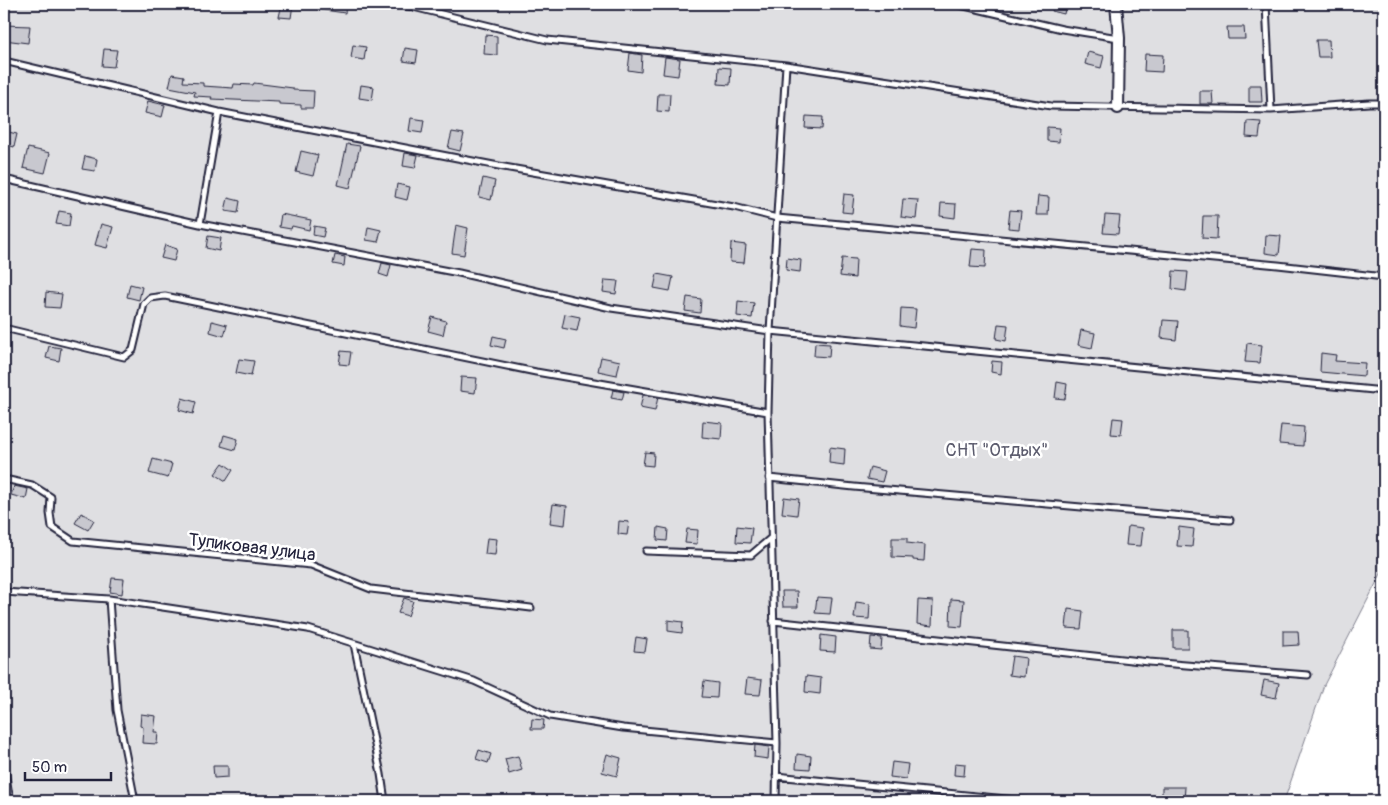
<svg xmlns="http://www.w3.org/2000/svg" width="1388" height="805" viewBox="0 0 1388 805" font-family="Pangolin,sans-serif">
  <rect width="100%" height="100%" fill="#fff"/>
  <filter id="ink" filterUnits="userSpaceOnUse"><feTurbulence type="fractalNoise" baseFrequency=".02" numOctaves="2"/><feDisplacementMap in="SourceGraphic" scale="10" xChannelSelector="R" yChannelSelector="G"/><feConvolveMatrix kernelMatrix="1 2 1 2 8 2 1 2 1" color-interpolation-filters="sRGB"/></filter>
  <g filter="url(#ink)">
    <path fill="#dfdfe2" stroke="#80808e" d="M 4,4 L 1384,4 L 1384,568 L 1324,685 L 1284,801 L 4,801 Z"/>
    <path fill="#c8c8cf" stroke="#22223b" d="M 282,4 L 293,4 L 291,18 L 279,17 Z
      M 318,4 L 346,4 L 345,13 L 317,9 Z
      M 1054,4 L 1066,4 L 1064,14 L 1052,11 Z
      M 4,25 L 30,26 L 28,43 L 4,40 Z
      M 1227,27 L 1244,27 L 1245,39 L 1228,39 Z
      M 485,35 L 497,36 L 497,55 L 484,54 Z
      M 1316,40 L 1329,40 L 1330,57 L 1318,57 Z
      M 353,45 L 366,47 L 364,60 L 351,58 Z
      M 405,48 L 418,50 L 416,63 L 403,61 Z
      M 104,49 L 117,50 L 114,67 L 102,66 Z
      M 1088,52 L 1104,56 L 1101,68 L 1085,64 Z
      M 630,53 L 642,55 L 641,72 L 628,70 Z
      M 1145,54 L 1163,55 L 1162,72 L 1144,71 Z
      M 665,57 L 680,59 L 678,76 L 663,74 Z
      M 719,67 L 731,68 L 730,85 L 718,84 Z
      M 172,74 L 184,76 L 183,82 L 203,83 L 203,86 L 233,88 L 234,84 L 253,85 L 254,83 L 293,88 L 293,90 L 314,91 L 313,108 L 301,108 L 301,105 L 279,104 L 279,102 L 211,99 L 212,97 L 194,96 L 195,92 L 169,87 Z
      M 361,85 L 374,87 L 372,100 L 359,98 Z
      M 1249,85 L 1261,85 L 1262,102 L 1249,102 Z
      M 1200,91 L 1212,91 L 1213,104 L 1200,104 Z
      M 658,94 L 670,94 L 669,112 L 657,111 Z
      M 148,101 L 165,105 L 162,117 L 145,113 Z
      M 806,116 L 823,117 L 822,129 L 805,128 Z
      M 411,118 L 424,120 L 422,133 L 409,131 Z
      M 1247,121 L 1261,122 L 1259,138 L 1246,137 Z
      M 1047,127 L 1060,128 L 1059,142 L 1047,141 Z
      M 4,131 L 17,134 L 14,147 L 4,144 Z
      M 452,132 L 464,134 L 460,151 L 448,148 Z
      M 347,144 L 360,146 L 350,188 L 338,185 Z
      M 28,148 L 50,153 L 45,173 L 23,168 Z
      M 301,151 L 318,155 L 313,176 L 296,172 Z
      M 405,153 L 418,155 L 415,168 L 403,166 Z
      M 85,156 L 97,159 L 95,171 L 82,169 Z
      M 483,178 L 495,181 L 491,200 L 479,197 Z
      M 397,184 L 410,187 L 407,200 L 395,197 Z
      M 844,194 L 854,195 L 852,213 L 842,212 Z
      M 1038,196 L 1049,197 L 1048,215 L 1036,215 Z
      M 228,198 L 240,201 L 238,213 L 225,211 Z
      M 903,199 L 918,200 L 916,219 L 901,217 Z
      M 941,203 L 956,204 L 955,218 L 940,216 Z
      M 1010,210 L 1021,211 L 1019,229 L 1008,228 Z
      M 59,211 L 71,213 L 69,226 L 56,224 Z
      M 281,214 L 311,220 L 309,230 L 292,226 L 291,229 L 279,227 Z
      M 1105,215 L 1120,216 L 1118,234 L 1103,233 Z
      M 1203,216 L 1218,216 L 1217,239 L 1202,238 Z
      M 101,224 L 113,227 L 107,248 L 95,245 Z
      M 456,225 L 468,228 L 464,255 L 452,253 Z
      M 314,226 L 325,228 L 323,237 L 313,235 Z
      M 368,227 L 381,230 L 378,242 L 366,240 Z
      M 1266,235 L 1281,236 L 1279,255 L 1265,253 Z
      M 208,236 L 221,238 L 219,251 L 206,248 Z
      M 731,243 L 746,245 L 744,263 L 730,262 Z
      M 165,245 L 177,249 L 174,261 L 161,258 Z
      M 972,249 L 986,250 L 985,268 L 970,267 Z
      M 335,255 L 345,257 L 344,266 L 333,264 Z
      M 787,258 L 801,260 L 800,272 L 786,270 Z
      M 842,258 L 856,259 L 855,278 L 840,276 Z
      M 382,263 L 391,265 L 388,277 L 379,274 Z
      M 1173,271 L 1188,272 L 1186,291 L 1172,289 Z
      M 657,274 L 673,277 L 670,291 L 654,288 Z
      M 605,280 L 618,281 L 616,294 L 603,292 Z
      M 130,284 L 142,287 L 139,300 L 127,297 Z
      M 46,292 L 62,294 L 60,308 L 45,307 Z
      M 687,297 L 701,299 L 700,313 L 685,311 Z
      M 738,301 L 754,303 L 752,318 L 737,316 Z
      M 901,308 L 916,309 L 914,328 L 900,326 Z
      M 565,314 L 580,317 L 577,331 L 562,328 Z
      M 432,317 L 446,321 L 443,335 L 428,331 Z
      M 1163,320 L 1178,321 L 1176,340 L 1161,338 Z
      M 212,321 L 227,325 L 224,336 L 210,332 Z
      M 998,324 L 1008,325 L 1006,341 L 996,339 Z
      M 1081,330 L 1095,333 L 1092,348 L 1078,345 Z
      M 493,336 L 506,339 L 504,348 L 491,345 Z
      M 815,343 L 830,344 L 829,357 L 814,356 Z
      M 1247,343 L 1262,345 L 1260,363 L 1245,362 Z
      M 49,346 L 61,348 L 59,361 L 46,358 Z
      M 341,351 L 351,352 L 349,365 L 339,364 Z
      M 1321,353 L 1336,355 L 1335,361 L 1365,363 L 1364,376 L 1320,372 Z
      M 601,357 L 620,361 L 617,375 L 598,371 Z
      M 239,359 L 254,361 L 251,376 L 236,373 Z
      M 992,361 L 1002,362 L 1001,374 L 991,372 Z
      M 461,377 L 477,378 L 475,393 L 460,391 Z
      M 1057,382 L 1067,384 L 1065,399 L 1055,398 Z
      M 613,390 L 624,392 L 622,400 L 611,398 Z
      M 643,395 L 658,397 L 655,411 L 640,408 Z
      M 182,398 L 196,402 L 193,414 L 179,410 Z
      M 1113,418 L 1123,419 L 1121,435 L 1111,434 Z
      M 703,421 L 722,423 L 721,439 L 702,437 Z
      M 1281,425 L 1304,427 L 1303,446 L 1279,444 Z
      M 224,435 L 238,439 L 235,450 L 221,446 Z
      M 830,447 L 845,449 L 844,465 L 829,463 Z
      M 645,452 L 654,453 L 653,466 L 643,465 Z
      M 153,459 L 172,464 L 168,478 L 149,473 Z
      M 223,463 L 233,470 L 226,481 L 215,474 Z
      M 870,467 L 885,471 L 882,482 L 867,479 Z
      M 14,486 L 28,489 L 26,499 L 11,495 Z
      M 784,497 L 799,499 L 797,515 L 782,513 Z
      M 553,504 L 567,506 L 565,525 L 550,523 Z
      M 81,513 L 94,520 L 88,530 L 75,523 Z
      M 619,521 L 629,522 L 627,535 L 618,534 Z
      M 737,526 L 752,528 L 750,543 L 736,542 Z
      M 1128,526 L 1143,528 L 1141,546 L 1126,545 Z
      M 658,527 L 668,529 L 667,541 L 657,540 Z
      M 1179,527 L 1194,529 L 1192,547 L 1177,546 Z
      M 687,529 L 698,530 L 697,544 L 685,543 Z
      M 487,538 L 497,539 L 495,555 L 485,554 Z
      M 892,538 L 907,538 L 907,543 L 925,545 L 924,561 L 913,560 L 913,558 L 892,557 Z
      M 112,578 L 124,579 L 122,594 L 110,592 Z
      M 782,591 L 797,591 L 798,607 L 783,607 Z
      M 817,597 L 832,598 L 830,614 L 815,613 Z
      M 404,598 L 413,601 L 408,616 L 398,613 Z
      M 951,599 L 964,600 L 962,627 L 950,626 Z
      M 918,600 L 933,601 L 932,626 L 917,624 Z
      M 856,602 L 870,604 L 869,619 L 854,618 Z
      M 1068,609 L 1083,611 L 1081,629 L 1066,628 Z
      M 668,620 L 683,622 L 682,633 L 668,631 Z
      M 1173,630 L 1188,630 L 1188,648 L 1173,648 Z
      M 1283,631 L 1298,631 L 1299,645 L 1283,646 Z
      M 821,635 L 836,637 L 835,652 L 820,651 Z
      M 636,637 L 647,639 L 645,652 L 634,651 Z
      M 871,637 L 882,638 L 881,650 L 870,649 Z
      M 1012,656 L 1026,658 L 1024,677 L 1009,675 Z
      M 806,676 L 821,678 L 820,694 L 805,692 Z
      M 747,678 L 762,680 L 760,695 L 745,694 Z
      M 1264,680 L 1279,683 L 1276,698 L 1261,695 Z
      M 704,681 L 718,683 L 717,698 L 702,697 Z
      M 141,714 L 156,716 L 154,732 L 158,732 L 157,744 L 142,743 L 143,727 L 140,726 Z
      M 532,719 L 544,720 L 543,729 L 531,729 Z
      M 755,745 L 769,747 L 768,759 L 754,757 Z
      M 479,750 L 491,754 L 488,763 L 476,759 Z
      M 607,754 L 621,758 L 617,776 L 602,772 Z
      M 797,754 L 811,756 L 810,769 L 796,768 Z
      M 518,756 L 522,770 L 509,774 L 505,759 Z
      M 892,762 L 908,764 L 906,779 L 890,777 Z
      M 955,763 L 965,764 L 964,776 L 954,775 Z
      M 213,766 L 228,766 L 228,777 L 214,778 Z
      M 1162,787 L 1185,787 L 1184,801 L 1162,801 Z"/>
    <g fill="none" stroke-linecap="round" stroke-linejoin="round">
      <defs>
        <path id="lane" d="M 395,4 L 413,7 L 547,40 L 786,65 L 1051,106 L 1271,110 L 1369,103 L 1384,103
          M 956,4 L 1062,29 L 1119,38
          M 1266,4 L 1271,110
          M 4,61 L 219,112 L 504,167 L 734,207 L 777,218 L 1278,265 L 1384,277
          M 4,179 L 200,224 L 459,273 L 611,308 L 770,331 L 1384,391
          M 200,224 L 219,112
          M 4,328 L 124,357 L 133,350 L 144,304 L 150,298 L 165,296 L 536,372 L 768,412
          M 769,478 L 854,487 L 1230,520
          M 4,479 L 32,485 L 51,497 L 50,513 L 52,527 L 73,541 L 311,565 L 371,589 L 531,608
          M 646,551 L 751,555 L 771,538
          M 4,592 L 109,599 L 308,629 L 474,681 L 550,716 L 623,728 L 777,743
          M 109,599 L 117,710 L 135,801
          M 773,621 L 1149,662 L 1308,675
          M 354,644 L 381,774 L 385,801
          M 4,765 L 10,801
          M 776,776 L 1027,801
          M 776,801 L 777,743 L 768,412 L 770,331 L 786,65"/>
        <path id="street" d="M 1116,4 L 1119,38 L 1118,108"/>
      </defs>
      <use href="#lane" stroke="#22223b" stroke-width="9"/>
      <use href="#street" stroke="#22223b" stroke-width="14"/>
      <use href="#lane" stroke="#fff" stroke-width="5"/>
      <use href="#street" stroke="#fff" stroke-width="10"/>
    </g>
  </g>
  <g text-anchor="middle" stroke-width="5" stroke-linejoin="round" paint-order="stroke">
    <g font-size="18" fill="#5b5b6d" stroke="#fff">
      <text x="997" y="456">СНТ "Отдых"</text>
    </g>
    <g font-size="18" fill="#22223b" stroke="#fff">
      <text transform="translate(252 547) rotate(7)" y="6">Тупиковая улица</text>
    </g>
  </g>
  <rect width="1388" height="805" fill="none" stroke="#fff" stroke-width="20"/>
  <rect x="10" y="10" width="1368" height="785" fill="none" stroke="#22223b" stroke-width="2" filter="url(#ink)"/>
  <path d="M25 772v8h86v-8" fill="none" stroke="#22223b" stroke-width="2.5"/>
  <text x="32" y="772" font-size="15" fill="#22223b" stroke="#ffffff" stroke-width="4" paint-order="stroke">50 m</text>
</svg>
